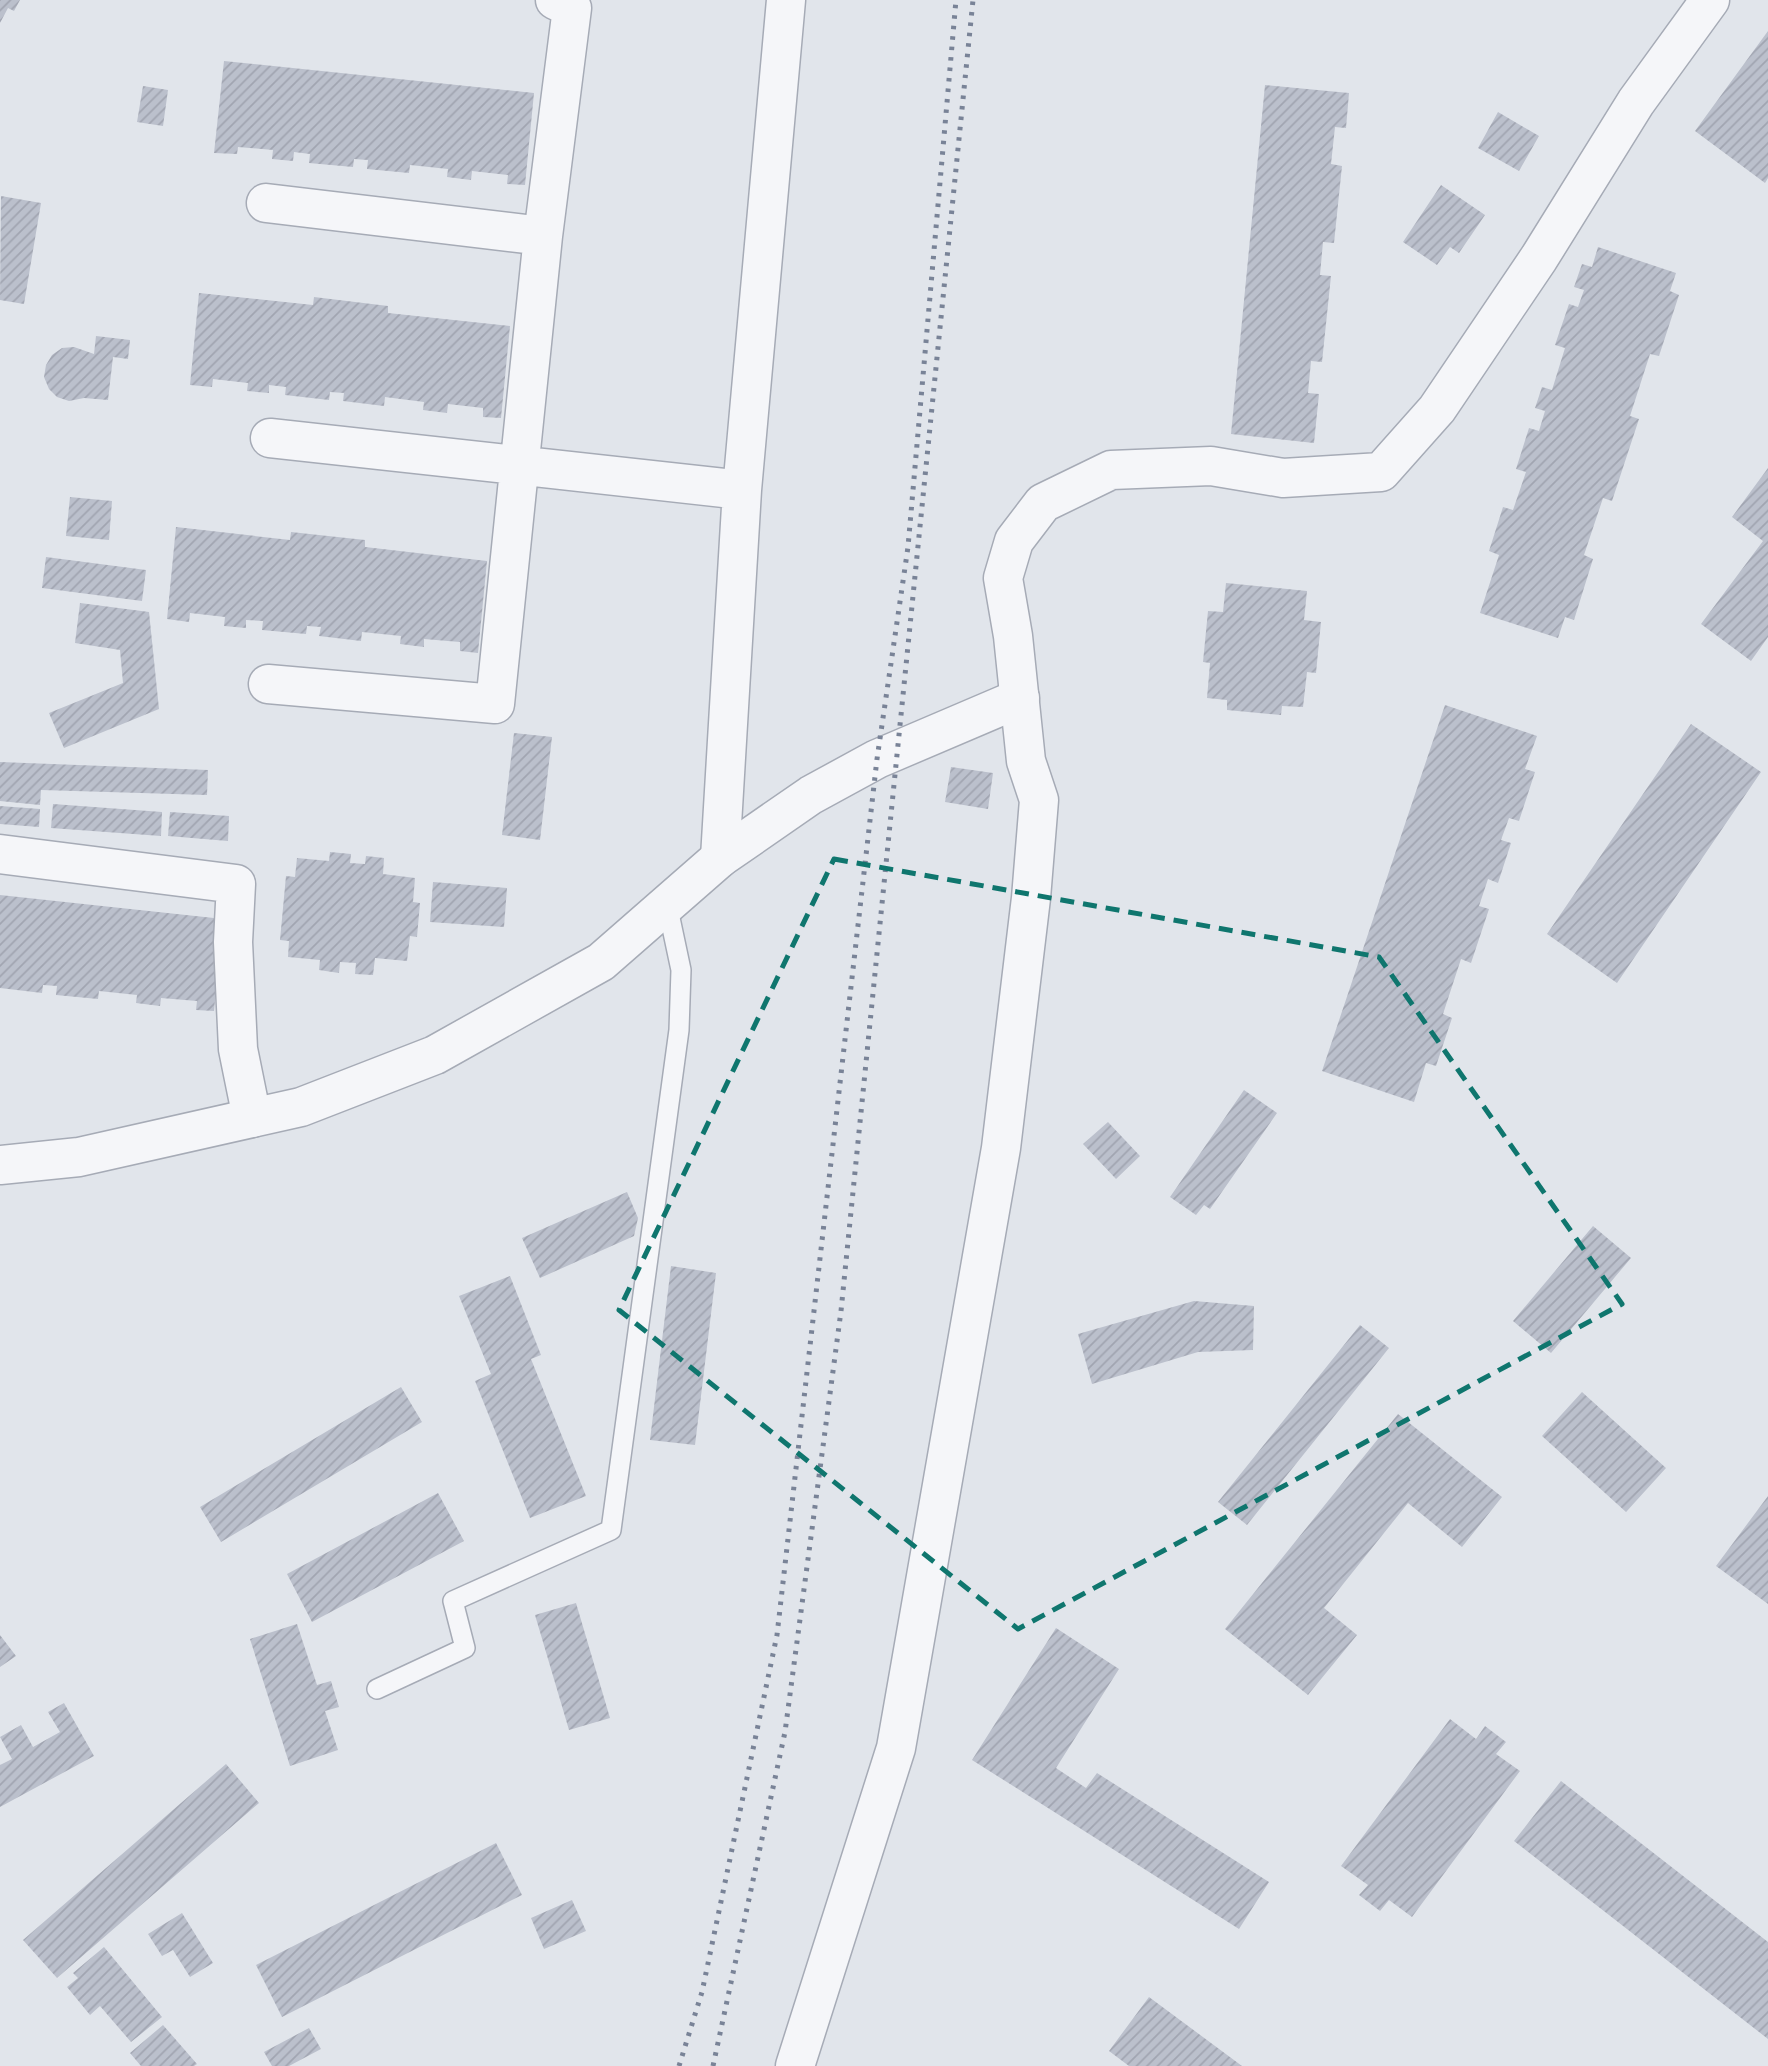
<svg xmlns="http://www.w3.org/2000/svg" width="1768" height="2066" viewBox="0 0 1768 2066" font-family="Mulish,sans-serif">
  <defs>
    <pattern id="building-hatch" width="6" height="6" patternUnits="userSpaceOnUse" patternTransform="scale(1.75)"><rect width="6" height="6" fill="#bbc0cc"/><path d="M-1 1l2-2M0 6l6-6M5 7l2-2" fill="none" stroke="#a1a5b1"/></pattern>
  </defs>
  <rect width="100%" height="100%" fill="#e1e5eb"/>
  <path fill="url(#building-hatch)" d="M 0,0 L 20,0 L 14,11 L 8,8 L 0,23 Z
    M 1768,31 L 1768,178 L 1765,183 L 1695,131 Z
    M 224,61 L 534,93 L 525,185 L 507,184 L 508,175 L 472,171 L 471,180 L 447,177 L 448,169 L 410,165 L 409,173 L 367,169 L 368,160 L 354,159 L 353,167 L 309,163 L 310,154 L 294,152 L 293,161 L 272,159 L 273,150 L 238,147 L 237,154 L 214,153 Z
    M 1265,85 L 1349,93 L 1346,128 L 1335,127 L 1331,164 L 1342,166 L 1334,243 L 1323,242 L 1320,275 L 1331,276 L 1322,362 L 1311,361 L 1308,393 L 1319,394 L 1314,443 L 1231,434 Z
    M 143,86 L 168,90 L 163,126 L 137,122 Z
    M 1498,112 L 1539,136 L 1519,171 L 1478,148 Z
    M 1441,185 L 1485,215 L 1459,253 L 1450,247 L 1437,265 L 1403,242 Z
    M 1,196 L 41,203 L 24,304 L 0,300 Z
    M 1598,247 L 1676,273 L 1670,291 L 1679,295 L 1659,356 L 1650,354 L 1630,416 L 1639,419 L 1612,501 L 1603,498 L 1584,555 L 1593,559 L 1574,620 L 1565,617 L 1558,638 L 1480,613 L 1499,555 L 1489,551 L 1503,507 L 1513,510 L 1526,472 L 1516,469 L 1529,428 L 1539,431 L 1545,411 L 1535,408 L 1542,387 L 1552,390 L 1565,348 L 1555,345 L 1569,304 L 1578,307 L 1584,290 L 1574,287 L 1582,264 L 1592,267 Z
    M 199,293 L 313,305 L 314,297 L 388,306 L 388,313 L 510,326 L 501,418 L 483,417 L 483,408 L 448,404 L 447,413 L 423,410 L 424,402 L 385,397 L 384,406 L 343,401 L 344,393 L 330,392 L 329,400 L 285,395 L 286,387 L 269,385 L 269,393 L 247,391 L 248,383 L 213,379 L 212,387 L 190,385 Z
    M 96,336 L 130,340 L 128,359 L 113,357 L 108,400 L 84,398 L 69,401 L 57,397 L 49,389 L 44,377 L 46,365 L 52,355 L 62,348 L 74,347 L 94,354 Z
    M 1768,468 L 1768,637 L 1751,661 L 1701,624 L 1763,541 L 1732,517 Z
    M 70,497 L 112,501 L 109,540 L 66,536 Z
    M 176,527 L 290,540 L 291,532 L 365,540 L 365,547 L 487,561 L 478,653 L 460,651 L 460,642 L 424,639 L 424,647 L 400,644 L 401,636 L 362,632 L 361,641 L 319,636 L 321,627 L 307,626 L 306,634 L 262,630 L 263,621 L 246,620 L 246,628 L 224,626 L 225,617 L 190,613 L 189,622 L 167,619 Z
    M 46,557 L 146,570 L 142,601 L 42,588 Z
    M 1226,583 L 1307,591 L 1304,620 L 1321,622 L 1316,673 L 1307,672 L 1303,707 L 1282,706 L 1281,715 L 1227,710 L 1227,700 L 1207,698 L 1210,663 L 1203,662 L 1208,611 L 1223,612 Z
    M 80,603 L 149,612 L 159,709 L 64,748 L 49,713 L 123,683 L 120,650 L 75,643 Z
    M 1445,705 L 1537,736 L 1525,769 L 1535,772 L 1519,821 L 1509,818 L 1501,840 L 1511,843 L 1498,883 L 1488,879 L 1479,906 L 1489,909 L 1471,963 L 1461,959 L 1443,1014 L 1452,1018 L 1436,1066 L 1426,1063 L 1414,1102 L 1322,1071 Z
    M 1691,724 L 1761,772 L 1617,983 L 1547,934 Z
    M 514,733 L 552,737 L 540,840 L 502,835 Z
    M 0,762 L 208,770 L 207,795 L 41,790 L 40,805 L 0,801 Z
    M 951,767 L 993,773 L 988,809 L 945,802 Z
    M 53,804 L 162,812 L 161,836 L 51,828 Z
    M 0,806 L 40,809 L 39,827 L 0,824 Z
    M 170,812 L 229,816 L 228,841 L 168,836 Z
    M 330,852 L 351,854 L 350,863 L 365,864 L 366,856 L 384,858 L 383,874 L 415,878 L 413,902 L 420,903 L 417,937 L 410,936 L 407,961 L 375,958 L 373,975 L 355,974 L 356,963 L 340,962 L 339,973 L 319,970 L 320,960 L 288,957 L 289,941 L 280,940 L 286,876 L 295,877 L 297,858 L 329,861 Z
    M 433,882 L 507,888 L 504,927 L 430,922 Z
    M 0,895 L 223,919 L 214,1011 L 196,1010 L 197,1001 L 161,998 L 160,1006 L 136,1003 L 137,995 L 99,991 L 98,999 L 56,995 L 57,986 L 43,985 L 42,993 L 0,988 Z
    M 1244,1090 L 1277,1113 L 1210,1209 L 1204,1205 L 1196,1215 L 1170,1197 Z
    M 1108,1122 L 1140,1156 L 1116,1179 L 1083,1144 Z
    M 627,1192 L 638,1218 L 634,1236 L 540,1278 L 522,1238 Z
    M 1593,1226 L 1631,1258 L 1551,1353 L 1513,1321 Z
    M 671,1266 L 716,1273 L 695,1445 L 650,1440 Z
    M 510,1276 L 541,1355 L 531,1359 L 586,1496 L 530,1518 L 475,1381 L 491,1374 L 459,1296 Z
    M 1194,1301 L 1254,1306 L 1253,1350 L 1198,1352 L 1092,1384 L 1078,1334 Z
    M 1360,1325 L 1389,1348 L 1247,1525 L 1218,1502 Z
    M 401,1387 L 422,1422 L 221,1542 L 200,1507 Z
    M 1582,1392 L 1666,1468 L 1626,1512 L 1542,1436 Z
    M 1398,1414 L 1502,1497 L 1462,1547 L 1408,1503 L 1324,1608 L 1357,1635 L 1308,1695 L 1225,1629 Z
    M 438,1493 L 464,1541 L 312,1622 L 287,1574 Z
    M 1768,1496 L 1768,1604 L 1716,1566 Z
    M 576,1603 L 610,1718 L 569,1730 L 535,1615 Z
    M 297,1624 L 317,1685 L 331,1681 L 339,1707 L 325,1711 L 338,1750 L 290,1766 L 250,1639 Z
    M 1056,1628 L 1119,1669 L 1056,1768 L 1086,1788 L 1097,1773 L 1269,1882 L 1239,1929 L 972,1760 Z
    M 0,1635 L 16,1656 L 0,1667 Z
    M 64,1703 L 94,1756 L 0,1807 L 0,1765 L 12,1759 L 0,1737 L 21,1725 L 33,1747 L 60,1732 L 48,1712 Z
    M 1450,1719 L 1476,1739 L 1485,1726 L 1506,1742 L 1496,1754 L 1520,1771 L 1412,1917 L 1389,1900 L 1380,1911 L 1359,1895 L 1368,1885 L 1341,1866 Z
    M 226,1764 L 259,1803 L 57,1978 L 23,1940 Z
    M 1561,1781 L 1768,1942 L 1768,2039 L 1514,1841 Z
    M 496,1843 L 522,1895 L 282,2017 L 256,1965 Z
    M 572,1900 L 586,1931 L 544,1949 L 531,1918 Z
    M 182,1913 L 213,1963 L 190,1977 L 173,1950 L 162,1956 L 148,1934 Z
    M 104,1947 L 162,2017 L 131,2042 L 100,2006 L 90,2015 L 67,1987 L 78,1978 L 73,1973 Z
    M 1149,1997 L 1242,2066 L 1129,2066 L 1109,2051 Z
    M 163,2025 L 197,2064 L 194,2066 L 141,2066 L 130,2053 Z
    M 309,2028 L 321,2049 L 289,2066 L 272,2066 L 264,2052 Z"/>
  <g fill="none" stroke-linecap="round" stroke-linejoin="round">
    <defs>
      <path id="service" d="M 377,1689 L 465,1648 L 453,1601 L 611,1530 L 679,1030 L 681,970 L 667,904"/>
      <path id="minor" d="M 266,203 L 543,236
        M 270,438 L 742,490
        M 268,684 L 495,704 L 543,236 L 572,8 L 555,0
        M 0,854 L 236,884 L 233,942 L 238,1049 L 252,1118
        M 720,858 L 742,490 L 786,0
        M 795,2066 L 896,1748 L 1001,1148 L 1031,898 L 1039,800 L 1026,761 L 1013,636 L 1003,578 L 1014,541 L 1043,503 L 1111,470 L 1211,466 L 1283,478 L 1381,472 L 1437,409 L 1539,258 L 1636,102 L 1710,0"/>
      <path id="tertiary" d="M 0,1165 L 79,1157 L 301,1107 L 435,1055 L 601,962 L 720,858 L 811,795 L 877,759 L 1020,698"/>
    </defs>
    <use href="#service" stroke="#a6abb6" stroke-width="22"/>
    <use href="#minor" stroke="#a6abb6" stroke-width="41"/>
    <use href="#tertiary" stroke="#a6abb6" stroke-width="41"/>
    <use href="#service" stroke="#f5f6f9" stroke-width="19"/>
    <use href="#minor" stroke="#f5f6f9" stroke-width="38"/>
    <use href="#tertiary" stroke="#f5f6f9" stroke-width="38"/>
    <path stroke="#798397" stroke-width="5" stroke-dasharray="3.5 7" stroke-linecap="butt" d="M 679,2066 L 702,1992 L 777,1635 L 877,759 L 908,547 L 956,0
      M 713,2066 L 785,1732 L 841,1311 L 973,0"/>
  </g>
  <path fill="none" stroke="#0f766e" stroke-width="5" stroke-dasharray="14 9" stroke-linejoin="round" d="M 834,859 L 1379,957 L 1622,1304 L 1018,1629 L 619,1310 Z"/>
</svg>
